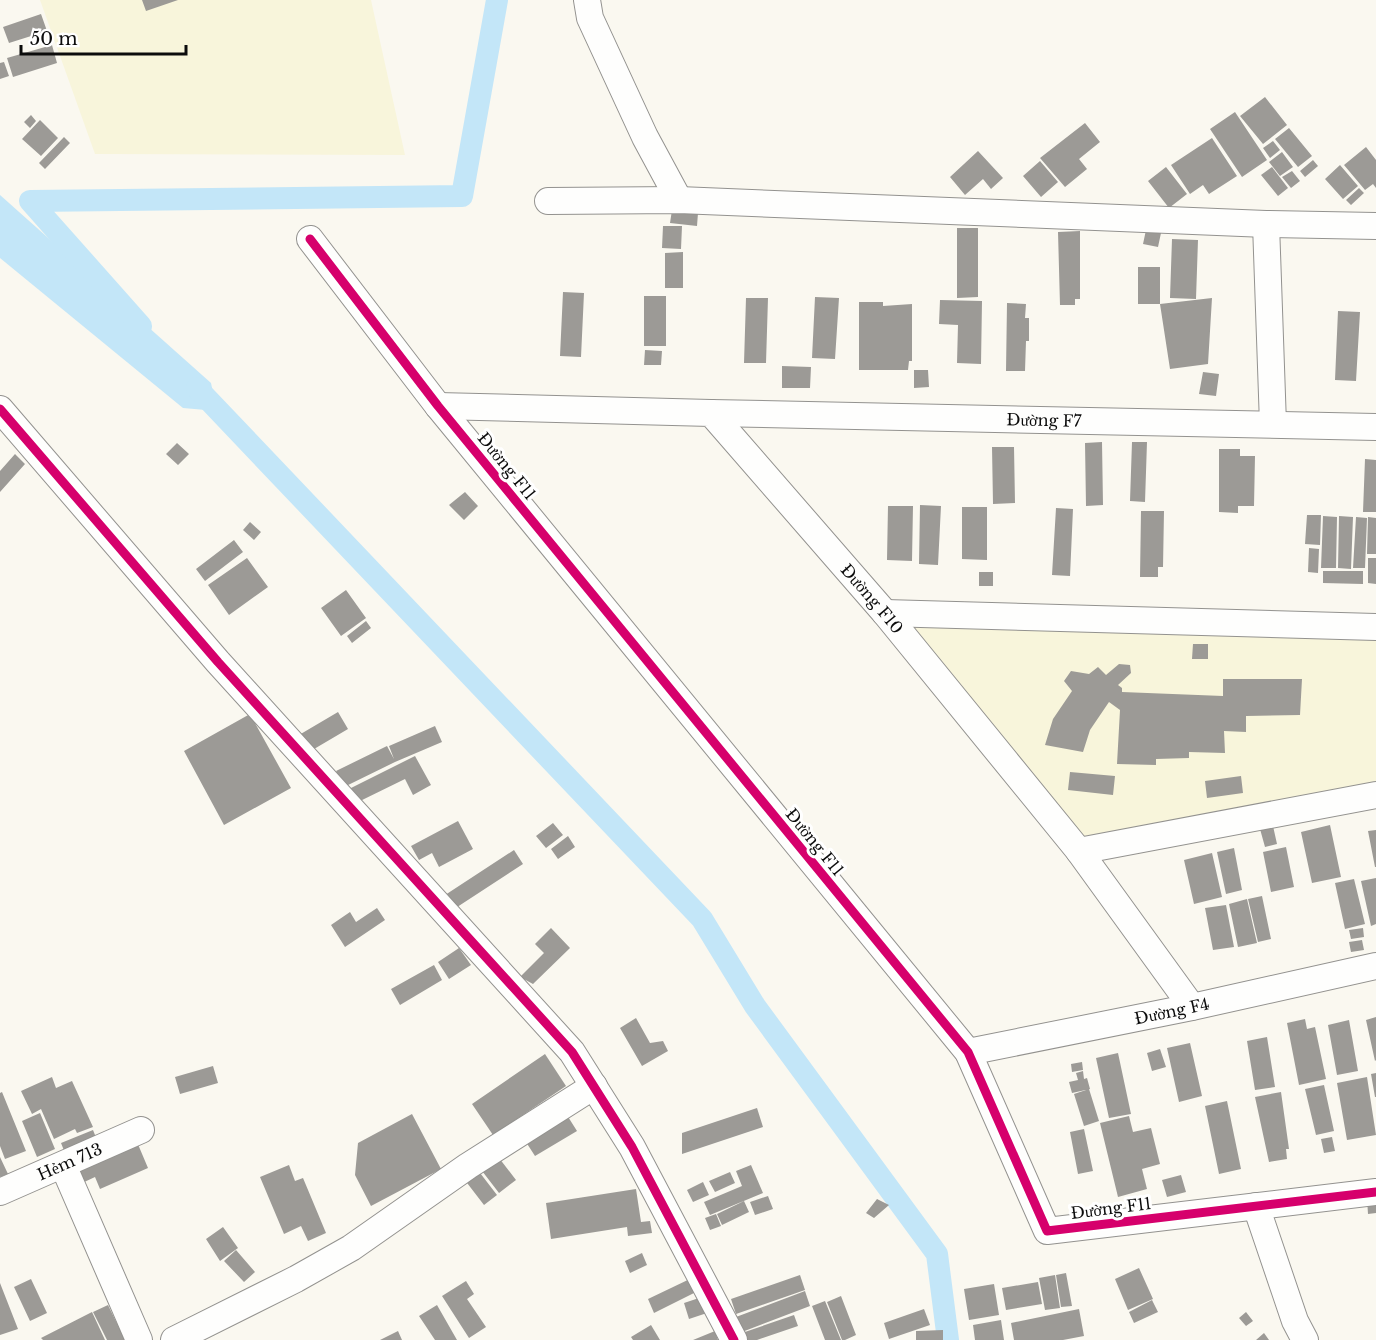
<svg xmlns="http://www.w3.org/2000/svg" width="1376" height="1340" viewBox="0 0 1376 1340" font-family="'Libre Baskerville',serif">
  <rect width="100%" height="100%" fill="#faf8f0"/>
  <path fill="#f8f5db" d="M 40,0 L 371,0 L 405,155 L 95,154 Z
    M 891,617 L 1376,630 L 1376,791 L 1080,847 Z"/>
  <path fill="#c3e6f8" d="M 0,195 L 211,383 L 217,411 L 183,408 L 0,258 Z"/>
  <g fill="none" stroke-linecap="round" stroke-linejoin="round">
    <path stroke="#c3e6f8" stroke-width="22" d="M 141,326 L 30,201 L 462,196 L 497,0
      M 197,388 L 702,919 L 755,1006 L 937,1254 L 948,1340"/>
  </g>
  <path fill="#9c9a96" d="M 142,0 L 178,0 L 146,11 Z
    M 41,14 L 47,31 L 9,43 L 3,27 Z
    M 52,45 L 57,63 L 13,77 L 7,58 Z
    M 4,62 L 9,76 L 0,79 L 0,63 Z
    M 1265,97 L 1287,125 L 1263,144 L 1240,116 Z
    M 1235,112 L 1267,160 L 1242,177 L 1210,129 Z
    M 31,115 L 36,121 L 30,128 L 24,122 Z
    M 40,120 L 58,138 L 41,156 L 22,139 Z
    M 1085,123 L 1100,142 L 1079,159 L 1087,169 L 1065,187 L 1040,158 Z
    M 1289,128 L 1312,156 L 1298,167 L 1275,139 Z
    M 64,137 L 70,143 L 45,169 L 39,163 Z
    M 1212,138 L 1237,176 L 1209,194 L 1203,185 L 1190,194 L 1171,165 Z
    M 1273,141 L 1280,150 L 1270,158 L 1263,148 Z
    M 1366,147 L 1376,160 L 1376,188 L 1373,184 L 1365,190 L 1344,165 Z
    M 978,151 L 1003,178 L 991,189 L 983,179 L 965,195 L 950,177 Z
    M 1282,152 L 1293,167 L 1280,176 L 1269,162 Z
    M 1313,160 L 1318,166 L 1305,177 L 1300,171 Z
    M 1040,161 L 1058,182 L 1041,197 L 1023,176 Z
    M 1340,165 L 1358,186 L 1343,199 L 1325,179 Z
    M 1166,167 L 1187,194 L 1169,208 L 1148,181 Z
    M 1272,167 L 1288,188 L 1278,196 L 1261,175 Z
    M 1292,171 L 1300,181 L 1291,188 L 1282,177 Z
    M 1359,188 L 1364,193 L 1351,205 L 1346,200 Z
    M 672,210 L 698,213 L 697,226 L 670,223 Z
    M 663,226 L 682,226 L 681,249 L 662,248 Z
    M 957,228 L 978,228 L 978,297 L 957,298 Z
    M 1146,230 L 1161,233 L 1158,247 L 1143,244 Z
    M 1080,231 L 1080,299 L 1075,299 L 1075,305 L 1060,305 L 1058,232 Z
    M 1172,239 L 1198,240 L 1196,299 L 1170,298 Z
    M 683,252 L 683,288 L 665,288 L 665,253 Z
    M 1138,267 L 1160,267 L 1160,304 L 1138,304 Z
    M 563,292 L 584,293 L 581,357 L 560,356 Z
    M 644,296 L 666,296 L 666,346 L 644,346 Z
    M 815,297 L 839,298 L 835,359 L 812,358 Z
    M 746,298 L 768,298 L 766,363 L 744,363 Z
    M 1212,298 L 1208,364 L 1170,369 L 1160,304 Z
    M 940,300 L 982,301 L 981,364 L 957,363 L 958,325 L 939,324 Z
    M 859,302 L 883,302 L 883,306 L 912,304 L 912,361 L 909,361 L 908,370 L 859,370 Z
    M 1007,303 L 1026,304 L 1025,318 L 1029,318 L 1029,341 L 1026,341 L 1025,371 L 1006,371 Z
    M 1338,311 L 1360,312 L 1356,381 L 1335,380 Z
    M 645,350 L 662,351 L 661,365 L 644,365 Z
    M 782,366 L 811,367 L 810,388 L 782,388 Z
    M 914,370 L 928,370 L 929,387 L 914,388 Z
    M 1203,372 L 1219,374 L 1216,396 L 1199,394 Z
    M 1102,442 L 1103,505 L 1086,506 L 1085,443 Z
    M 1132,442 L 1147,442 L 1145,502 L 1130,501 Z
    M 177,443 L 189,454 L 178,465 L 166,454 Z
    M 992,447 L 1014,447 L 1015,503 L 993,504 Z
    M 1219,449 L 1240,449 L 1240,456 L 1255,456 L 1254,506 L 1238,506 L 1238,513 L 1219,512 Z
    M 15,454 L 25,464 L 0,492 L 0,471 Z
    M 1365,459 L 1376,460 L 1376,512 L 1363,512 Z
    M 465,492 L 478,506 L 464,520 L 449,505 Z
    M 920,505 L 941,506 L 938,565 L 919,564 Z
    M 888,506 L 913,506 L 912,561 L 887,560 Z
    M 962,507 L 987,507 L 987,560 L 962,559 Z
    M 1056,508 L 1073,509 L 1070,576 L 1052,575 Z
    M 1141,511 L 1164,511 L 1163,567 L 1158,567 L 1158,577 L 1140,577 Z
    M 1307,515 L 1321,515 L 1320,545 L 1305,544 Z
    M 1323,516 L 1337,517 L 1336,568 L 1321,568 Z
    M 1339,516 L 1353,517 L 1351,569 L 1338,568 Z
    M 1356,517 L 1367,518 L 1365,568 L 1353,568 Z
    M 1368,517 L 1376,518 L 1376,554 L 1367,554 Z
    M 250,522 L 261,532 L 254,540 L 243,530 Z
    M 234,540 L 243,552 L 205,581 L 196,569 Z
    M 1309,548 L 1319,549 L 1318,573 L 1308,572 Z
    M 247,558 L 268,587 L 229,615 L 208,585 Z
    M 1368,558 L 1376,558 L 1376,584 L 1368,583 Z
    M 1323,571 L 1363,571 L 1363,584 L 1323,583 Z
    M 979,572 L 993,572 L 993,586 L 979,586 Z
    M 346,590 L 366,618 L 341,636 L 321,608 Z
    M 366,621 L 371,628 L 352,643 L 347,636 Z
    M 1193,644 L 1208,644 L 1208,659 L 1192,659 Z
    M 1119,664 L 1130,665 L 1131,673 L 1118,685 L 1122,688 L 1122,692 L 1223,696 L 1223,679 L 1302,679 L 1300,715 L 1246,716 L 1246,732 L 1224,731 L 1225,753 L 1189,752 L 1189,758 L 1156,759 L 1156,765 L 1117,764 L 1120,710 L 1109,702 L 1090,730 L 1083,752 L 1045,745 L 1053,719 L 1072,691 L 1064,681 L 1071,671 L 1089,674 L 1098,667 L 1106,675 Z
    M 338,712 L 348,729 L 309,752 L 299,735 Z
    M 250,714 L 291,788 L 224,825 L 184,751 Z
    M 435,726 L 442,742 L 395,762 L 344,787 L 336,771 L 387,746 L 394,759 L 389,746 Z
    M 415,756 L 431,785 L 413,795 L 405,779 L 356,803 L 349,789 Z
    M 1070,772 L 1115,776 L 1113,795 L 1068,790 Z
    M 1241,776 L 1243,793 L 1207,798 L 1205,781 Z
    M 458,821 L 473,849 L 439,867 L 432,853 L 419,860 L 411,846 Z
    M 553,823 L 563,835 L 546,848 L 536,836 Z
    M 1330,825 L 1341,877 L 1312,883 L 1301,832 Z
    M 1273,826 L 1277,844 L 1265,847 L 1260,829 Z
    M 1376,830 L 1376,867 L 1375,867 L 1368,831 Z
    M 568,836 L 575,847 L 558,859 L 551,849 Z
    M 1286,847 L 1294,887 L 1271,892 L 1263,852 Z
    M 1234,848 L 1242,890 L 1226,894 L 1217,852 Z
    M 514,850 L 523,864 L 448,913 L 439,899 Z
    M 1212,853 L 1222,897 L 1194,904 L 1184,860 Z
    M 1376,878 L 1376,924 L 1371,926 L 1361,881 Z
    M 1354,879 L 1365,924 L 1345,929 L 1335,883 Z
    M 1262,896 L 1271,939 L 1258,942 L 1248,899 Z
    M 1247,899 L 1257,943 L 1238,947 L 1229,904 Z
    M 1226,905 L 1234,947 L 1213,950 L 1205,908 Z
    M 377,908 L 385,920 L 345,947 L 331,925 L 350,912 L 356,922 Z
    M 551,928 L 570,948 L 533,984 L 520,977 L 544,953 L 535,944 Z
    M 1363,928 L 1364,937 L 1351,939 L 1349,930 Z
    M 1362,940 L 1364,950 L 1351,952 L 1349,942 Z
    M 459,948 L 471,965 L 449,979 L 438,962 Z
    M 434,965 L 442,980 L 400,1005 L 391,989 Z
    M 1376,1017 L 1376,1060 L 1375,1061 L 1366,1020 Z
    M 636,1018 L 650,1043 L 663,1041 L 668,1051 L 642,1066 L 620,1028 Z
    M 1305,1019 L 1307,1029 L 1315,1027 L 1326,1079 L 1299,1085 L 1287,1023 Z
    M 1349,1020 L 1358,1071 L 1337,1075 L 1328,1025 Z
    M 1267,1037 L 1275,1087 L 1255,1090 L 1247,1041 Z
    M 1190,1043 L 1202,1096 L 1179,1102 L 1167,1048 Z
    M 1160,1049 L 1166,1067 L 1152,1071 L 1147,1053 Z
    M 1118,1053 L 1131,1114 L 1109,1118 L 1096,1058 Z
    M 545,1054 L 566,1086 L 493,1135 L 472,1104 Z
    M 1082,1062 L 1083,1070 L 1072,1072 L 1071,1064 Z
    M 213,1066 L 218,1083 L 180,1094 L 175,1077 Z
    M 1083,1071 L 1084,1079 L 1087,1078 L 1090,1089 L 1072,1093 L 1069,1082 L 1078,1080 L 1076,1073 Z
    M 1376,1073 L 1376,1097 L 1375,1097 L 1371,1074 Z
    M 52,1077 L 56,1088 L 72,1081 L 93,1127 L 77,1133 L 75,1129 L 54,1139 L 41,1109 L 32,1114 L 21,1091 Z
    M 1367,1077 L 1376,1135 L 1347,1140 L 1337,1083 Z
    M 1324,1085 L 1334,1131 L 1316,1135 L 1305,1089 Z
    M 1089,1089 L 1099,1121 L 1084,1126 L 1074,1094 Z
    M 2,1092 L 26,1151 L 5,1159 L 0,1146 L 0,1093 Z
    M 1281,1092 L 1289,1149 L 1286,1149 L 1287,1159 L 1269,1162 L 1255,1097 Z
    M 1227,1101 L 1241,1169 L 1219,1174 L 1205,1106 Z
    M 757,1108 L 763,1127 L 682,1154 L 682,1133 Z
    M 565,1112 L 577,1131 L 535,1156 L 524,1139 Z
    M 40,1113 L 55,1149 L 37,1157 L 22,1121 Z
    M 412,1114 L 441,1169 L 371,1206 L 355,1175 L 358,1143 Z
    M 1129,1116 L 1133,1132 L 1151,1128 L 1160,1164 L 1142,1169 L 1147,1189 L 1118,1197 L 1100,1123 Z
    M 1084,1129 L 1093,1171 L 1078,1174 L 1070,1132 Z
    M 93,1130 L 97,1140 L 65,1153 L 61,1143 Z
    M 1332,1137 L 1335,1151 L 1324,1153 L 1321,1139 Z
    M 137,1142 L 148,1168 L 100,1189 L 95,1177 L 80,1184 L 73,1169 Z
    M 496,1154 L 516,1180 L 499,1193 L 479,1167 Z
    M 0,1157 L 8,1174 L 0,1177 Z
    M 289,1165 L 295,1181 L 303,1178 L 326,1233 L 308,1241 L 301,1226 L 284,1234 L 260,1177 Z
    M 751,1165 L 763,1193 L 710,1215 L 704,1202 L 742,1186 L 736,1171 Z
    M 477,1169 L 497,1195 L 484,1205 L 464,1179 Z
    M 730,1172 L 735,1183 L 715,1192 L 709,1181 Z
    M 1181,1175 L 1186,1192 L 1167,1197 L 1162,1180 Z
    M 703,1182 L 709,1195 L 693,1202 L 687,1190 Z
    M 636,1189 L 641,1222 L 650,1221 L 652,1233 L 628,1236 L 627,1227 L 551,1239 L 546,1203 Z
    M 768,1196 L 773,1209 L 755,1215 L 750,1202 Z
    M 1376,1198 L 1376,1213 L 1368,1214 L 1367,1199 Z
    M 877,1199 L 889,1205 L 874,1218 L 866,1213 Z
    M 744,1201 L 749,1212 L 722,1225 L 717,1214 Z
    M 716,1214 L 721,1226 L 710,1230 L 705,1218 Z
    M 223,1227 L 238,1248 L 220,1261 L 206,1239 Z
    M 236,1250 L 255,1272 L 244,1282 L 224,1261 Z
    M 642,1253 L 647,1265 L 630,1273 L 625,1261 Z
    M 1139,1268 L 1153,1299 L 1128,1310 L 1115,1279 Z
    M 1066,1273 L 1072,1306 L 1061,1307 L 1056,1275 Z
    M 800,1275 L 805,1290 L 736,1314 L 731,1299 Z
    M 1055,1275 L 1060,1308 L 1045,1310 L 1039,1278 Z
    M 694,1277 L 700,1290 L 654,1313 L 648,1299 Z
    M 31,1279 L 47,1313 L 30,1321 L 14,1287 Z
    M 466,1281 L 474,1294 L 467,1299 L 486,1327 L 469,1338 L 442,1296 Z
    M 1038,1282 L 1042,1304 L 1006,1310 L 1002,1288 Z
    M 0,1283 L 18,1329 L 0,1335 Z
    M 994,1284 L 999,1315 L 969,1320 L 964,1289 Z
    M 805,1291 L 810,1306 L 742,1332 L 736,1317 Z
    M 705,1296 L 710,1312 L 689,1319 L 684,1303 Z
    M 841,1296 L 856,1335 L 845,1340 L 842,1340 L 827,1302 Z
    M 1152,1300 L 1158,1312 L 1134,1323 L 1129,1312 Z
    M 825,1301 L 841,1340 L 825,1340 L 812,1306 Z
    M 108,1305 L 125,1340 L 107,1340 L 93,1312 Z
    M 437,1305 L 457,1340 L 435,1340 L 419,1316 Z
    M 924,1309 L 930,1325 L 889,1339 L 884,1323 Z
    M 1079,1309 L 1084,1336 L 1063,1340 L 1014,1340 L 1011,1323 Z
    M 92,1312 L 105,1340 L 43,1340 L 41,1338 Z
    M 1246,1312 L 1253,1321 L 1246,1326 L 1239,1318 Z
    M 794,1315 L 798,1326 L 757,1340 L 744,1340 L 742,1333 Z
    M 1001,1320 L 1004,1340 L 975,1340 L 973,1325 Z
    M 651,1325 L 660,1340 L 633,1340 L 631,1337 Z
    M 943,1330 L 943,1340 L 916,1340 L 916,1331 Z
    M 398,1331 L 402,1340 L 380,1340 Z
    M 715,1331 L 718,1340 L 693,1340 Z
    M 1264,1333 L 1269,1340 L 1256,1340 Z"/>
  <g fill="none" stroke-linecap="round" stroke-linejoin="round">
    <defs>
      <g id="minor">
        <path d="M 587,0 L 590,18 L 645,137 L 679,200"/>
        <path d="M 548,201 L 679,200 L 1266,224 L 1376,226"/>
        <path d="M 1266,224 L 1273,424"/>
        <path d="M 310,239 L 438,406 L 968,1052 L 1047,1231 L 1376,1192"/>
        <path id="s1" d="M 438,406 L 711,413 L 885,613 L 1079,851 L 1192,1007"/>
        <path d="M 0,409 L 218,662 L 572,1052 L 632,1147 L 734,1340"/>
        <path id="s2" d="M 711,413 L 1376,427"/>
        <path d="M 885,613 L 1376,627"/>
        <path d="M 1079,851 L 1376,795"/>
        <path id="s3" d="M 968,1052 L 1192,1007 L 1376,966"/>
        <path d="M 63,1165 L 139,1340"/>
        <path id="s4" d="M 0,1192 L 141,1130"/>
        <path d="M 1256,1206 L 1295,1321 L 1305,1340"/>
        <path d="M 174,1340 L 296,1279 L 351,1248 L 468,1166 L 594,1086"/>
      </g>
    </defs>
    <use href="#minor" stroke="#93928f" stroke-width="28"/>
    <use href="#minor" stroke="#fefefd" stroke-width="26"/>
    <defs>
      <path id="cycleway" d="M 310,239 L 438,406 L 968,1052 L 1047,1231 L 1376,1192
        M 0,409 L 218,662 L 572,1052 L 632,1147 L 734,1340"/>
    </defs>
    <use href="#cycleway" stroke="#fff" stroke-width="13"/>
    <use href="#cycleway" stroke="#d6006c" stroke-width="9"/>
  </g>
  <g text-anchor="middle" stroke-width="6" stroke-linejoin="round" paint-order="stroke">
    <g font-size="16" fill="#0c0c0c" stroke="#fff">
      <text dy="6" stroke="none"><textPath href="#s2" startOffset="333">Đường F7</textPath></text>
      <text transform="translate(507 466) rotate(51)" y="6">Đường F11</text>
      <text dy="6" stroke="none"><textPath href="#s1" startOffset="519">Đường F10</textPath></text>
      <text transform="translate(815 842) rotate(51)" y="6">Đường F11</text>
      <text dy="6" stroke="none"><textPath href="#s3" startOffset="208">Đường F4</textPath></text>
      <text dy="6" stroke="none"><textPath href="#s4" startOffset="76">Hẻm 713</textPath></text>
      <text transform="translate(1111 1208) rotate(-7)" y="6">Đường F11</text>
    </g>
  </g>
  <path d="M21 45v9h165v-9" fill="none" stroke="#0c0c0c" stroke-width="3"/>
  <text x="30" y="45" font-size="18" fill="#0c0c0c" stroke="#ffffff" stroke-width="4.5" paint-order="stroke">50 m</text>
</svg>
